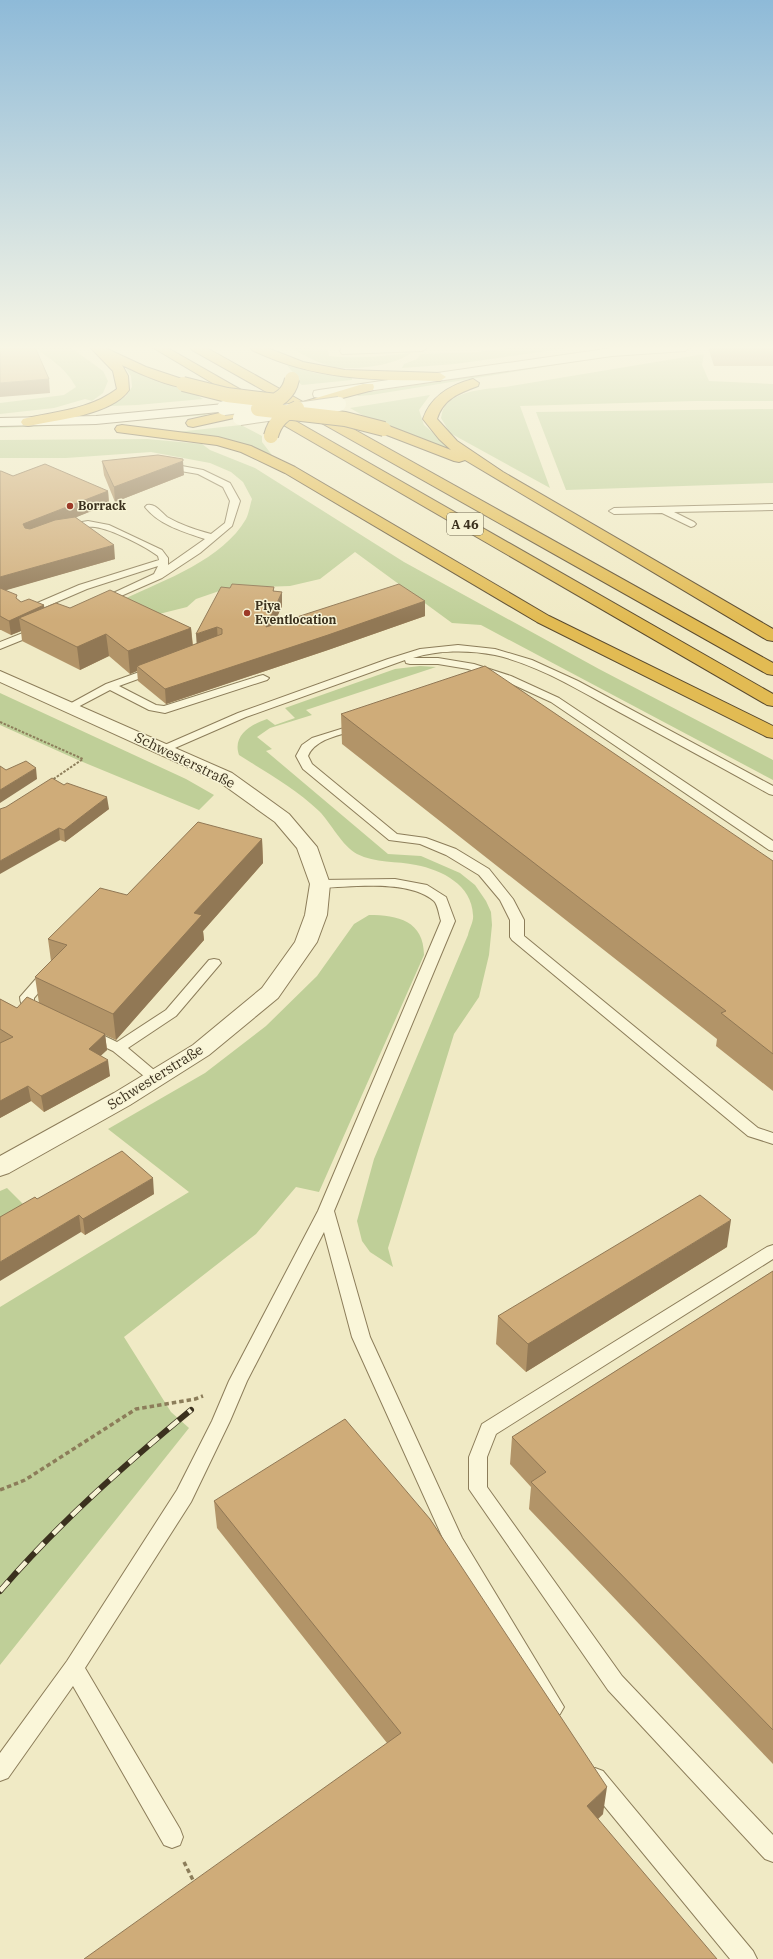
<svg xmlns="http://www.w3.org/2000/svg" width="773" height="1959" viewBox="0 0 773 1959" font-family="'IBM Plex Serif',serif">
  <rect width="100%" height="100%" fill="#f0eac5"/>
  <path fill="#bfcf98" d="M 34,347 L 70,347 L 103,371 L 108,381 L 103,393 L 92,401 L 85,399 L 54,408 L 0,414 L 0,403 L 64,395 L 76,387 C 65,367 51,360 34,347 Z
    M 290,347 L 328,349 L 329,356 C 357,359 383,356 411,353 C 395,365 362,369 342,368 C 324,367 305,356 290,347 Z
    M 511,347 L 577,347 L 455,364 L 402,368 L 404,364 L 417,359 L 421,354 L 478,352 Z
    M 704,354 L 702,365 L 709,381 L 773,384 L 773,401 L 695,401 L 520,406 L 550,488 L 450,433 L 441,418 C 442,414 442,410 445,406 C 458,390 486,389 505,387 Z
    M 612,356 L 371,395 L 358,396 L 356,394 Z
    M 123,364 L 187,389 L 203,399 L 137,405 L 109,406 L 126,396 L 132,387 L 131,376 Z
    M 286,364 L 315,373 L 352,378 L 352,380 L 302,385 L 298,382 L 296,376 Z
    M 430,395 L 419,410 L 424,425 L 458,454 L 413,435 L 376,423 L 350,408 Z
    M 773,409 L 773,483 L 566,490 L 536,412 Z
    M 203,413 L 207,415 L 94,424 L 0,428 L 0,425 Z
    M 241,425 L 262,436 L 262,442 L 272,455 C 241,443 211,436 177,432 Z
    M 147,439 L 202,444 L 210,450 L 255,468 L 404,562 L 599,669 L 773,760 L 773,780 L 481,625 L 452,623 L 355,552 L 320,579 L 290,586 L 228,588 L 196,599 L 187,607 L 159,614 L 124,599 C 165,580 223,559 246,519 C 249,513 250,505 252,499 L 243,482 L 231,472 L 210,463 L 151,452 L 66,458 L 0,458 L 0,440 Z
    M 420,666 L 436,667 L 306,710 L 312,715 L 270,728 L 257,737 L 272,749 L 266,751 L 388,854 L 421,856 L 460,873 L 475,885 L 486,901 L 491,912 L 492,925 L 489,955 L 479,997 L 454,1034 L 388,1248 L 393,1267 L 370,1252 L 362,1241 L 357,1221 L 374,1159 L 468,935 C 469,929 474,921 473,915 C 472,885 442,870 416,865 C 397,861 375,863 357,854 C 342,846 331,823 319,811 C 295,788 267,773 239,755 C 232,735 252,724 267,719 L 275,725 L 295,718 L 285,708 L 395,669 Z
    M 0,693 L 186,779 L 214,795 L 199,810 L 78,760 L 0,725 Z
    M 369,915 C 398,915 424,921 424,955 L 319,1192 L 296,1187 L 256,1234 L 124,1337 L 171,1412 L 189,1428 L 0,1665 L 0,1307 L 189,1192 L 108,1129 L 205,1073 L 266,1026 L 317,976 L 354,924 Z
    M 7,1188 L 27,1208 L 0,1222 L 0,1191 Z"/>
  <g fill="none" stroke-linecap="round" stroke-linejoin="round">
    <defs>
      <path id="service" d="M 166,463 L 203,470 L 230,483 L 240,501 L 232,526 L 200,553 L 162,578 L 105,603 L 101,604 L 96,601 L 154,574 L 158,566 L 87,589 L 29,614 L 21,614 L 20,612 L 21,610 L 79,585 L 159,560 L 158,556 C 145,546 111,529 95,527 C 86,526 76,528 67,530 L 62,527 L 64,525 L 88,521 L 109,525 L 162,550 L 168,558 L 168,565 L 205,539 C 184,532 159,525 145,507 L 147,505 C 155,503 161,512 167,517 C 181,525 196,530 211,534 L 225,523 L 230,501 L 223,487 L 198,474 L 163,468 L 162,466 Z
        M 773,504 L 773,510 L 674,512 L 694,522 L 696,524 L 694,526 L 691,527 L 662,513 L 614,514 L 609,511 L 614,508 Z
        M 38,627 L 43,630 L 42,632 L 0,649 L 0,642 Z
        M 458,645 L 495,649 L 532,660 L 578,681 L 773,786 L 773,795 L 769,794 C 719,766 669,739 619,712 C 580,691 539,665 495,655 C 469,650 438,650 413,658 L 438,658 L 474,664 L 511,676 L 559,698 L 773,841 L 773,851 L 769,850 L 551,702 L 503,680 L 468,669 L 438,664 L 410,664 L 406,663 L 405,660 L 246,717 L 168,751 L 160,751 L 158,749 L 160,747 L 238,713 L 388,659 L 420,649 Z
        M 156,666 L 161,669 L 160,671 L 119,686 L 156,705 L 164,706 L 259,676 L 263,675 L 269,678 L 267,680 L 165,713 L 149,710 L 110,690 L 74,709 L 70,710 L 64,707 L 106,684 Z
        M 360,723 L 364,724 L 366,726 L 364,728 C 346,734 316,737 308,756 L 312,764 L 397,834 L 426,838 L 456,849 L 489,869 L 513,899 L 524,920 L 524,936 L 758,1128 L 773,1133 L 773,1144 L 748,1136 L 512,940 L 510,937 L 510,920 L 500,900 L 479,875 L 446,855 L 420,844 L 389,840 L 303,769 L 296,756 L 302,745 L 312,738 Z
        M 395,879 L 427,885 L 446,897 L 455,921 L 334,1211 L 370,1337 L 462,1538 L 564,1707 L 560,1714 L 553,1717 L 546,1714 L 445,1543 L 352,1337 L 324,1232 L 247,1381 L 230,1421 L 191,1502 L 85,1668 L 180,1829 L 183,1837 L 180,1845 L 172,1848 L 164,1845 L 73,1686 L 8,1778 L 0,1781 L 0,1753 L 67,1661 L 177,1490 L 212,1421 L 229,1381 L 318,1211 L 441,921 C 439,915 438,905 434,901 C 409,879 352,887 320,888 L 315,887 L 313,884 L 315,881 L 320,880 Z
        M 214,959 L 219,960 L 221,963 L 176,1016 L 128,1048 L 160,1075 L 162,1078 L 160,1081 L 155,1083 L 150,1081 L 113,1051 L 84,1037 L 82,1034 L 84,1031 L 94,1031 L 117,1042 L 166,1010 L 209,960 Z
        M 46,972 L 51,973 L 53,976 L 34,998 L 34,1002 L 45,1010 L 43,1013 C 32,1016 20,1009 20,997 L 41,973 Z
        M 773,1245 L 773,1259 L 496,1434 L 487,1457 L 487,1487 L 622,1676 L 773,1835 L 773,1862 L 765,1859 L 608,1690 L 469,1489 L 469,1457 L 482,1424 L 767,1247 Z
        M 595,1768 L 603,1771 L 753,1951 L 757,1959 L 730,1959 L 587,1785 L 584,1778 L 587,1771 Z"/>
      <path id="minor" d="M 346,347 L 428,347 L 422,351 L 342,354 L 340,351 L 342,348 Z"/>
      <path id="tertiary" d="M 635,347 L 691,347 L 685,351 L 612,356 L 319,398 L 314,397 L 313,394 L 314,391 L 319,390 L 612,348 Z
        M 0,671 L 232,773 L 289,814 L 317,847 L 330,884 L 327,915 L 317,942 L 278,998 L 209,1055 L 130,1105 L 9,1173 L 0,1176 L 0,1156 L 114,1093 L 193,1045 L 262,988 L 295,942 L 305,915 L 310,884 L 297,848 L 275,822 L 218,781 L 0,682 Z"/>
      <path id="secondary" d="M 224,404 L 229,405 L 231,408 L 229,411 L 96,424 L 0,426 L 0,418 L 96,416 Z"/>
      <path id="motorway" d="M 90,347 L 103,347 L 146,367 L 188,381 L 189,384 L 188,387 C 175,390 134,371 122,365 L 128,376 L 129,390 C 112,415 56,420 28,426 L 23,425 L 21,422 L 23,419 C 56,411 89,410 117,389 L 113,371 Z
        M 152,347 L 166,347 L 773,694 L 773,706 L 767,705 L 261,412 L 193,427 L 188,426 L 186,423 L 188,420 L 251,406 Z
        M 190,347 L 205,347 L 303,402 L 363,384 L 373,384 L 374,387 L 373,390 L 312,406 L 773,663 L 773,675 L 767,674 L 192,350 Z
        M 250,347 L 265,347 L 303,362 L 345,370 L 440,373 L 446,377 L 440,381 C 373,380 313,380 252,350 Z
        M 473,379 L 479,383 L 478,386 C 459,393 443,399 437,419 L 457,441 L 503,472 L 773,629 L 773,641 L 767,640 L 465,460 L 459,462 L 454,461 L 379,432 L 377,429 L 379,426 L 389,426 L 451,450 L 439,439 L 423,419 C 431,396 450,385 473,379 Z
        M 122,425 L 218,437 L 251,446 L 295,467 L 549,616 L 773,726 L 773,738 L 767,737 L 537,622 L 285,473 L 241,452 L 217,445 L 117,432 L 115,429 L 117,426 Z"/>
    </defs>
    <use href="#service" stroke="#8c7d5a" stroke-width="2"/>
    <use href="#minor" stroke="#8c7d5a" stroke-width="2"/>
    <use href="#tertiary" stroke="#8c7d5a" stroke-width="2"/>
    <use href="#secondary" stroke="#6e5e3d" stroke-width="2"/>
    <use href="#motorway" stroke="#5a4a2e" stroke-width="2"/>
    <path stroke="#8c7d5a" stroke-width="2" stroke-dasharray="2.5 1.5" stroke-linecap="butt" d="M 0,722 L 83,759 L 52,780"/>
    <path stroke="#8c7d5a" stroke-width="3.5" stroke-dasharray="4.5 3" stroke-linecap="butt" d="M 0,1490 L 25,1480 L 136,1409 L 195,1399 L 203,1396
      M 184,1862 L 195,1884"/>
    <use href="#service" fill="#faf6d9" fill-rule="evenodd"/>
    <use href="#minor" fill="#faf6d9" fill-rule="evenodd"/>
    <use href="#tertiary" fill="#faf6d9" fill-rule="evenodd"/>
    <use href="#secondary" fill="#faf6d9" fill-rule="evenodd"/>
    <use href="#motorway" fill="#e2bb53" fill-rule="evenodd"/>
    <defs>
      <path id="rail" d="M 0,1591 C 58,1524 123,1466 191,1410"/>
    </defs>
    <use href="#rail" stroke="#3b311e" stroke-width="6"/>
    <use href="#rail" stroke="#f7f3d5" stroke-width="4.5" stroke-dasharray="13" stroke-linecap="butt"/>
    <defs>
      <path id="tertiary-bridge" d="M 224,408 L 259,403
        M 240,418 L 339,404"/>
      <path id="motorway-bridge" d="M 183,384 L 227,395 L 277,401
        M 264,406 C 278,400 289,395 292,379
        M 258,409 L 345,419 L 384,429
        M 271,436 C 275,421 283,414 297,408"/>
    </defs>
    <use href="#tertiary-bridge" stroke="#8c7d5a" stroke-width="16" stroke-linecap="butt"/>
    <use href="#motorway-bridge" stroke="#5a4a2e" stroke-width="16" stroke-linecap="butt"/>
    <use href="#tertiary-bridge" stroke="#faf6d9" stroke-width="14"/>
    <use href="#motorway-bridge" stroke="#e2bb53" stroke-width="14"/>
  </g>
  <path fill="#b29468" d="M 708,347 L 773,347 L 773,366 L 714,366 Z
    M 102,461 L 184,475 L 115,502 L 104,475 Z
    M 0,471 L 13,476 L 108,491 L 109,504 L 76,517 L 115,559 L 5,590 L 21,602 L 44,605 L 44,607 L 70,608 L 191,628 L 193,645 L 197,644 L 230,588 L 274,587 L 274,591 L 282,592 L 282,606 L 274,624 L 425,601 L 425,616 L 328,650 L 166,704 L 138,681 L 137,671 L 130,674 L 109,656 L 80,670 L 22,641 L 21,631 L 11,635 L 1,630 L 0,630 Z
    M 341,714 L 773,861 L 773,1091 L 716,1046 L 717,1039 L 342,744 Z
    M 64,785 L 109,809 L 65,842 L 60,840 L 6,807 Z
    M 262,839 L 263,863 L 203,931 L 204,940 L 116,1040 L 105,1035 L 107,1050 L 100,1056 L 110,1076 L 44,1112 L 31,1101 L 0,1118 L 0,999 L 17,1008 L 39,1003 L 35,977 L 51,961 L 48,939 L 127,895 Z
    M 154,1194 L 85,1235 L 37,1199 Z
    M 727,1247 L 526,1372 L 496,1344 L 498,1316 Z
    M 773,1271 L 773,1764 L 529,1509 L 531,1487 L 510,1464 L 512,1437 Z
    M 214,1501 L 603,1814 L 598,1819 L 387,1743 L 217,1528 Z"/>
  <path fill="#917855" d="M 49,379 L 50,393 L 0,397 L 0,383 Z
    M 183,461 L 184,475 L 115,502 L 114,487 Z
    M 108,491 L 109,504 L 25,538 L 23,524 Z
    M 114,545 L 115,559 L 0,592 L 0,577 Z
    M 282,592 L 282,606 L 266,641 L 266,627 Z
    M 425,601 L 425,616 L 328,650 L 166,704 L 165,689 Z
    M 44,605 L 46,620 L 19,618 L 21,631 L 11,635 L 9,621 Z
    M 217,627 L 218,642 L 197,649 L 196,634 Z
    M 191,628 L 193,651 L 137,666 L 137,671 L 130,674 L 128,651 Z
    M 106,634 L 109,656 L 80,670 L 77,647 Z
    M 36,768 L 37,779 L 0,803 L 0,790 Z
    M 107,797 L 109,809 L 65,842 L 64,830 Z
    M 59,828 L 60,840 L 0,874 L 0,861 Z
    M 262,839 L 263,863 L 203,931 L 204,940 L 116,1040 L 113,1014 L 194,913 Z
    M 105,1034 L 107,1050 L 91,1065 L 89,1049 Z
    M 108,1060 L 110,1076 L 44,1112 L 41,1096 Z
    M 28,1086 L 31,1101 L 0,1118 L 0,1101 Z
    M 153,1178 L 154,1194 L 85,1235 L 83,1219 Z
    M 79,1215 L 81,1232 L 0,1281 L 0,1262 Z
    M 731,1220 L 727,1247 L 526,1372 L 528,1344 Z
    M 607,1787 L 603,1814 L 584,1832 L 587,1806 Z"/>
  <path fill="#cfac79" stroke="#917855" d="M 0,347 L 35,347 L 49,379 L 0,383 Z
    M 158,455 L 183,459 L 183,461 L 114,487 L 102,461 Z
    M 45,464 L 108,491 L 23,524 L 25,528 L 30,529 L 55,520 L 75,517 L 114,545 L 0,577 L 0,471 L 1,471 L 13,476 Z
    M 232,584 L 274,587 L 273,591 L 282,592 L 266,627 L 399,584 L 425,601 L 328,635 L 165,689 L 137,666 L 222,634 L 222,629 L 217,627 L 196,634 L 221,587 L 230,588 Z
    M 0,588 L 17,595 L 16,598 L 21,602 L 29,599 L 44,605 L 9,621 L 0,616 Z
    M 110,590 L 191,628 L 128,651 L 106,634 L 77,647 L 19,618 L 56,603 L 70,608 Z
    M 485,666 L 773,861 L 773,1054 L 721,1013 L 726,1011 L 341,714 Z
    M 26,761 L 36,768 L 0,790 L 0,766 L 6,770 Z
    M 52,778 L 64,785 L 67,783 L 107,797 L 64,830 L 59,828 L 0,861 L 0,809 L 6,807 Z
    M 198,822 L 262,839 L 194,913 L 202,915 L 113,1014 L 35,977 L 67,945 L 48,939 L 100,888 L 127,895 Z
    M 27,997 L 105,1034 L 89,1049 L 108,1060 L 41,1096 L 28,1086 L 0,1101 L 0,1043 L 13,1037 L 0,1029 L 0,999 L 17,1008 Z
    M 122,1151 L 153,1178 L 83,1219 L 79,1215 L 0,1262 L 0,1217 L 35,1197 L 37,1199 Z
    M 700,1195 L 731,1220 L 528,1344 L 498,1316 Z
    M 773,1271 L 773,1730 L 531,1482 L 546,1472 L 512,1437 Z
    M 345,1419 L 430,1519 L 607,1787 L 587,1806 L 717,1959 L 84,1959 L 401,1733 L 214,1501 Z"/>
  <linearGradient id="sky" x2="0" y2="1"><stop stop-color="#8ebad8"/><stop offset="0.56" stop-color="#f8f6e5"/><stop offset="1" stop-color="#f8f6e5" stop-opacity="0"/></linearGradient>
  <rect width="773" height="621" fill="url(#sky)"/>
  <g fill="#9d3a28" stroke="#f7f3d5" stroke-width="1.5">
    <circle cx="70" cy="506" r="4"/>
    <circle cx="247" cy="613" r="4"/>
  </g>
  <g text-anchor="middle" stroke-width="3" stroke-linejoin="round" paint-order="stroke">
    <g font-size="12" font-weight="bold" fill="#3b311e" stroke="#f7f3d5" text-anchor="start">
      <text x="78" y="510">Borrack</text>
      <text x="255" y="610">Piya<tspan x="255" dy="14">Eventlocation</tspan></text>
    </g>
    <rect fill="#f7f3d5" stroke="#736b55" stroke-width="1" x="447" y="513" width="36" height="22" rx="3"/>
    <g font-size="13" font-weight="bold" fill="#3b311e">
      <text x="465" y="529">A 46</text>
    </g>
    <g font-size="14" fill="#3b311e" stroke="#f7f3d5">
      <text transform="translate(185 760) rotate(26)" y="5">Schwesterstraße</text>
      <text transform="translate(155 1077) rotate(-32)" y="5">Schwesterstraße</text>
    </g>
  </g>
</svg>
